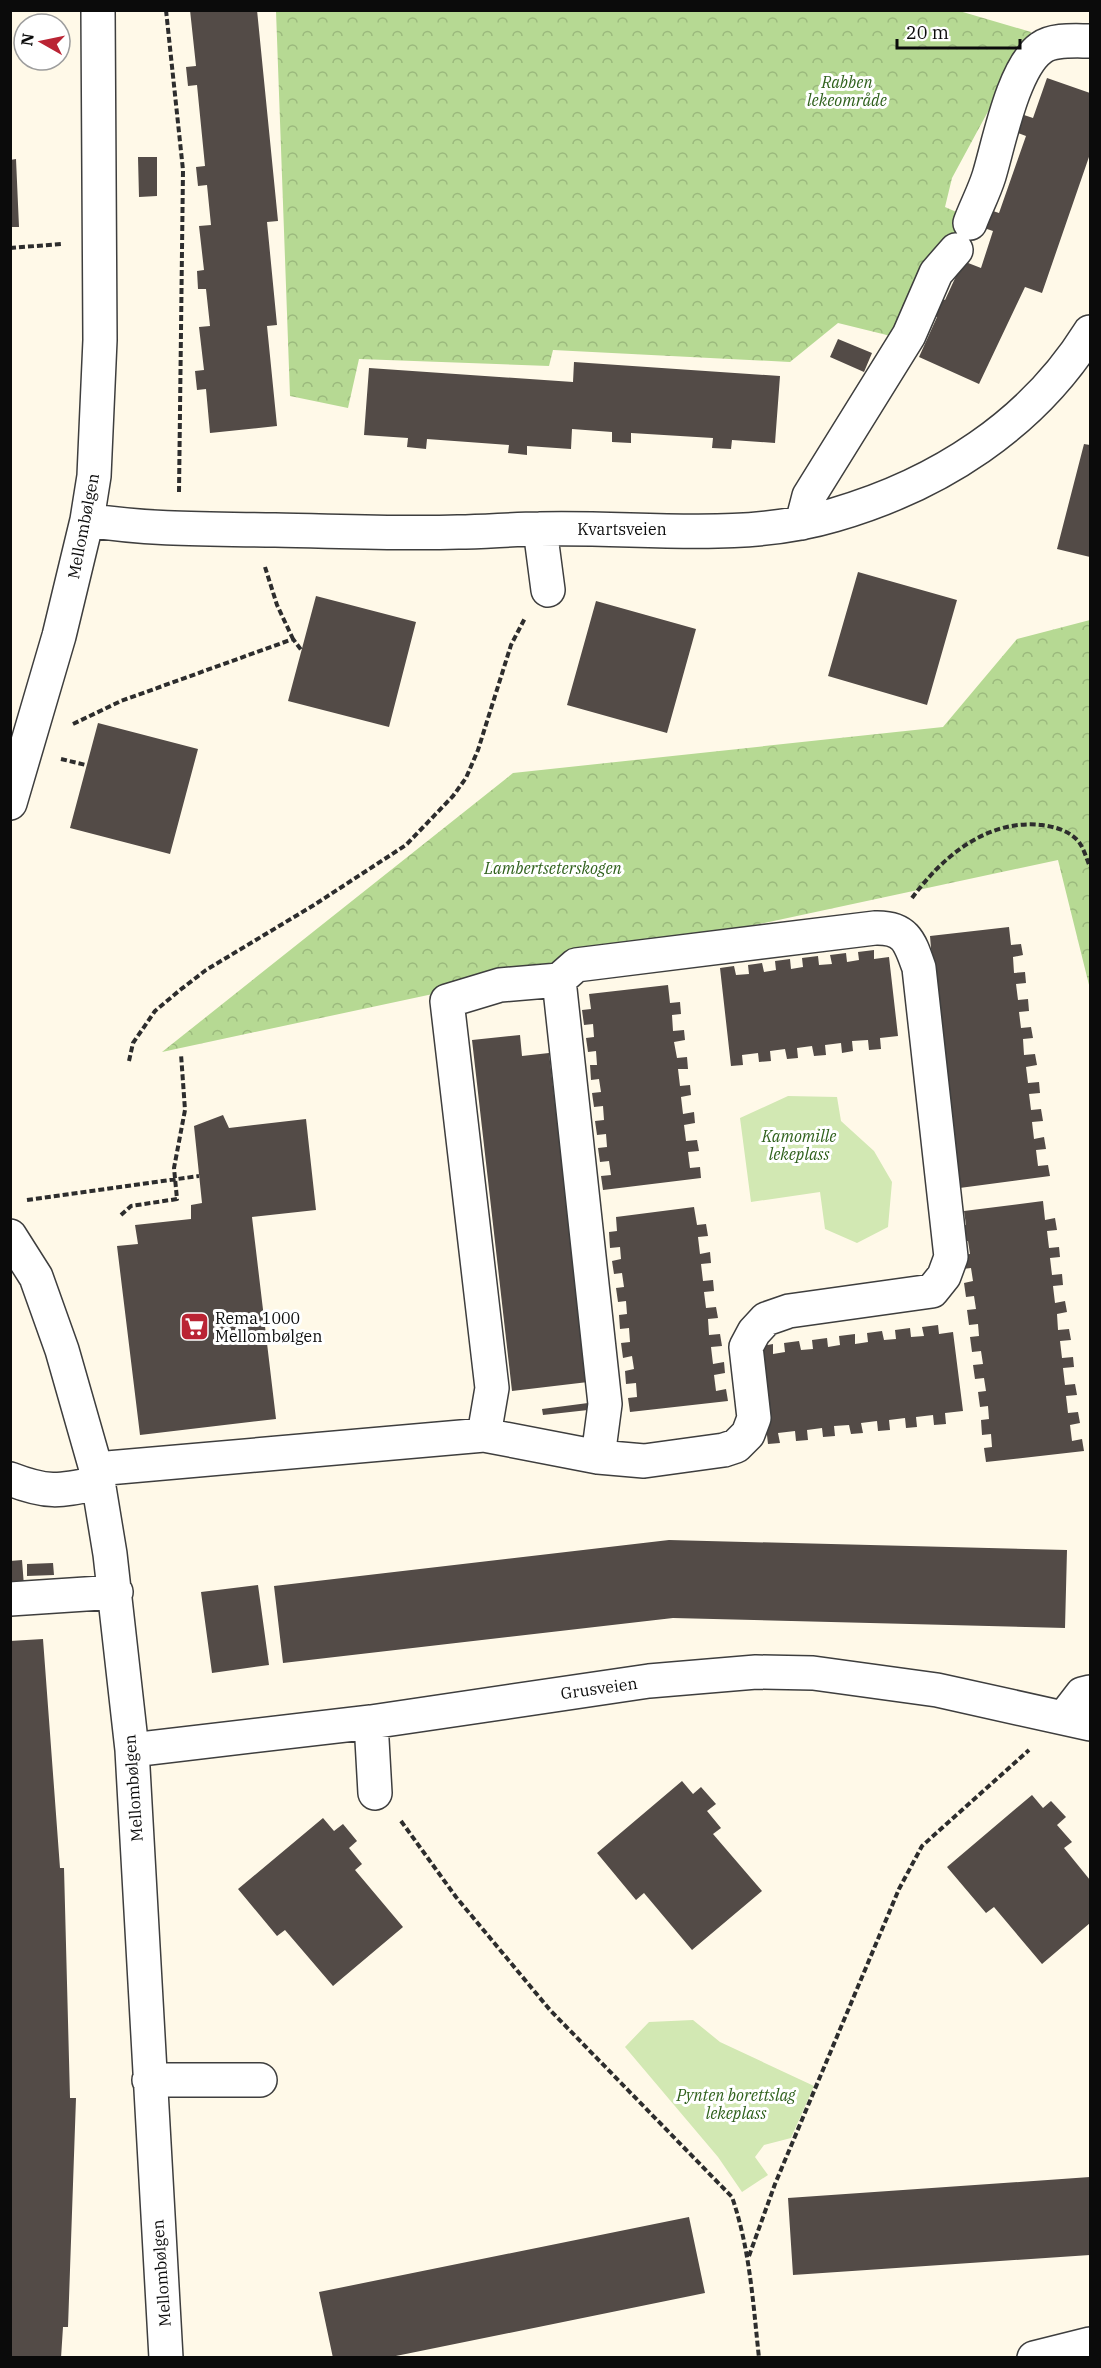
<svg xmlns="http://www.w3.org/2000/svg" width="1101" height="2368" viewBox="0 0 1101 2368" font-family="'IBM Plex Serif',serif">
  <defs>
    <pattern id="forest-crowns" width="20" height="18" patternUnits="userSpaceOnUse" patternTransform="scale(1.5)"><rect width="20" height="18" fill="#b6d993"/><path d="M2 6a3 3 0 1 1 6 0M12 15a3 3 0 1 1 6 0" fill="none" stroke="#9bb97d"/></pattern>
  </defs>
  <rect width="100%" height="100%" fill="#fff9e8"/>
  <path fill="#d2e8b3" d="M 788,1096 L 837,1097 L 841,1121 L 874,1151 L 892,1182 L 888,1227 L 857,1243 L 825,1229 L 820,1192 L 751,1202 L 740,1118 Z
    M 693,2020 L 720,2042 L 814,2086 L 791,2138 L 764,2145 L 755,2157 L 768,2175 L 742,2192 L 718,2157 L 625,2047 L 649,2022 Z"/>
  <path fill="url(#forest-crowns)" d="M 956,10 L 1031,32 L 952,178 L 945,207 L 977,221 L 967,249 L 907,340 L 838,323 L 790,362 L 553,350 L 549,366 L 359,359 L 348,408 L 290,396 L 276,11 Z
    M 1090,620 L 1090,989 L 1058,860 L 162,1052 L 513,773 L 943,727 L 1017,639 Z"/>
  <path fill="#534b47" d="M 190,10 L 257,10 L 278,221 L 267,222 L 277,325 L 267,326 L 277,426 L 210,433 L 206,389 L 197,390 L 195,371 L 204,370 L 199,327 L 210,326 L 206,289 L 198,289 L 197,271 L 204,270 L 199,226 L 211,225 L 207,185 L 198,186 L 196,167 L 205,166 L 197,85 L 188,86 L 186,67 L 196,66 Z
    M 1047,78 L 1090,93 L 1090,154 L 1042,293 L 1025,287 L 979,384 L 919,357 L 937,317 L 930,314 L 937,296 L 945,300 L 963,261 L 981,268 L 993,231 L 984,228 L 990,210 L 999,213 L 1026,136 L 1018,133 L 1024,115 L 1033,118 Z
    M 138,157 L 157,157 L 157,196 L 139,197 Z
    M 16,159 L 19,227 L 10,227 L 10,160 Z
    M 838,339 L 872,353 L 864,372 L 830,357 Z
    M 574,362 L 780,376 L 775,443 L 732,440 L 731,449 L 712,448 L 713,438 L 631,433 L 631,443 L 612,442 L 612,432 L 572,429 L 571,449 L 527,446 L 527,455 L 508,453 L 509,445 L 427,439 L 426,449 L 407,447 L 408,438 L 364,435 L 369,368 L 573,382 Z
    M 1084,444 L 1090,445 L 1090,557 L 1057,549 Z
    M 858,572 L 957,600 L 927,705 L 828,676 Z
    M 316,596 L 416,622 L 389,727 L 288,701 Z
    M 596,601 L 696,629 L 667,733 L 567,705 Z
    M 98,723 L 198,749 L 170,854 L 70,828 Z
    M 1009,927 L 1011,945 L 1021,944 L 1023,955 L 1013,957 L 1014,973 L 1025,972 L 1026,983 L 1016,984 L 1018,1000 L 1028,999 L 1029,1011 L 1019,1012 L 1021,1028 L 1031,1027 L 1033,1038 L 1023,1039 L 1024,1055 L 1035,1054 L 1037,1065 L 1026,1067 L 1028,1083 L 1039,1082 L 1040,1093 L 1029,1094 L 1031,1110 L 1041,1109 L 1043,1121 L 1032,1122 L 1034,1139 L 1044,1137 L 1046,1149 L 1036,1150 L 1038,1166 L 1048,1165 L 1050,1176 L 952,1189 L 950,1173 L 959,1172 L 957,1160 L 948,1161 L 947,1146 L 955,1145 L 954,1131 L 946,1132 L 930,936 Z
    M 874,950 L 874,959 L 889,957 L 898,1036 L 880,1038 L 881,1049 L 869,1050 L 868,1040 L 852,1041 L 853,1051 L 842,1053 L 841,1043 L 825,1045 L 826,1055 L 814,1056 L 812,1046 L 797,1048 L 798,1058 L 787,1059 L 785,1049 L 770,1051 L 771,1061 L 759,1062 L 758,1053 L 742,1055 L 743,1065 L 731,1066 L 720,968 L 734,966 L 736,975 L 749,974 L 748,965 L 762,963 L 764,972 L 776,970 L 775,961 L 790,959 L 791,969 L 803,967 L 802,958 L 818,956 L 819,965 L 832,964 L 830,955 L 846,953 L 847,962 L 859,960 L 858,952 Z
    M 668,985 L 670,1003 L 680,1002 L 681,1014 L 672,1015 L 673,1031 L 684,1030 L 685,1040 L 674,1042 L 677,1058 L 687,1057 L 688,1069 L 678,1069 L 680,1086 L 690,1085 L 691,1095 L 681,1097 L 683,1114 L 694,1112 L 695,1123 L 684,1125 L 686,1141 L 697,1140 L 699,1151 L 688,1152 L 690,1168 L 700,1167 L 701,1178 L 603,1190 L 601,1176 L 611,1175 L 609,1161 L 600,1162 L 598,1148 L 607,1147 L 606,1134 L 597,1135 L 595,1121 L 604,1120 L 603,1106 L 594,1107 L 592,1093 L 601,1092 L 599,1079 L 591,1080 L 590,1065 L 597,1065 L 596,1051 L 588,1052 L 586,1038 L 594,1037 L 593,1024 L 584,1025 L 582,1010 L 591,1009 L 589,994 Z
    M 520,1035 L 522,1056 L 549,1053 L 588,1382 L 512,1391 L 472,1040 Z
    M 223,1115 L 229,1128 L 306,1119 L 316,1210 L 252,1217 L 276,1419 L 140,1435 L 117,1246 L 138,1244 L 135,1225 L 191,1219 L 191,1205 L 202,1203 L 194,1126 Z
    M 1043,1201 L 1045,1220 L 1055,1218 L 1057,1230 L 1047,1231 L 1049,1248 L 1059,1247 L 1060,1257 L 1050,1258 L 1052,1275 L 1062,1274 L 1063,1285 L 1053,1286 L 1055,1303 L 1065,1301 L 1067,1312 L 1057,1314 L 1058,1330 L 1069,1329 L 1071,1340 L 1060,1341 L 1062,1358 L 1073,1357 L 1074,1367 L 1063,1368 L 1065,1385 L 1075,1384 L 1077,1395 L 1066,1396 L 1068,1413 L 1078,1412 L 1080,1423 L 1070,1425 L 1072,1441 L 1082,1439 L 1084,1451 L 986,1462 L 984,1448 L 992,1447 L 991,1434 L 982,1435 L 981,1420 L 989,1419 L 988,1406 L 980,1407 L 978,1392 L 986,1391 L 984,1378 L 975,1379 L 973,1365 L 983,1364 L 981,1351 L 972,1352 L 970,1337 L 979,1336 L 978,1324 L 969,1325 L 967,1310 L 976,1309 L 974,1296 L 966,1297 L 964,1283 L 973,1281 L 971,1268 L 963,1269 L 961,1255 L 970,1254 L 968,1241 L 959,1242 L 958,1226 L 966,1225 L 964,1211 Z
    M 694,1207 L 697,1225 L 706,1224 L 708,1236 L 698,1237 L 700,1254 L 710,1252 L 711,1263 L 701,1264 L 703,1281 L 713,1280 L 714,1291 L 704,1292 L 706,1308 L 716,1307 L 718,1318 L 708,1319 L 709,1335 L 720,1334 L 722,1346 L 711,1347 L 713,1364 L 724,1362 L 725,1373 L 714,1375 L 716,1391 L 726,1389 L 728,1401 L 630,1412 L 628,1398 L 637,1397 L 636,1383 L 626,1384 L 625,1371 L 634,1369 L 632,1356 L 623,1358 L 621,1343 L 630,1342 L 629,1328 L 620,1329 L 619,1315 L 627,1314 L 626,1301 L 618,1302 L 616,1288 L 624,1287 L 622,1273 L 614,1274 L 612,1261 L 621,1259 L 620,1247 L 610,1248 L 609,1232 L 617,1231 L 616,1217 Z
    M 938,1325 L 939,1334 L 953,1332 L 963,1411 L 945,1413 L 946,1424 L 934,1425 L 933,1415 L 916,1417 L 917,1427 L 906,1428 L 905,1418 L 889,1420 L 890,1430 L 878,1431 L 877,1421 L 861,1423 L 863,1433 L 851,1434 L 849,1425 L 834,1426 L 835,1436 L 823,1437 L 822,1428 L 807,1430 L 808,1440 L 796,1441 L 795,1431 L 778,1433 L 780,1443 L 768,1444 L 757,1347 L 773,1344 L 773,1354 L 785,1352 L 784,1343 L 799,1341 L 801,1350 L 813,1349 L 812,1340 L 827,1338 L 828,1347 L 840,1345 L 839,1336 L 855,1334 L 855,1344 L 868,1342 L 867,1333 L 882,1331 L 884,1340 L 896,1339 L 895,1330 L 910,1328 L 911,1337 L 924,1336 L 922,1327 Z
    M 588,1403 L 588,1410 L 543,1415 L 542,1409 Z
    M 669,1540 L 1067,1550 L 1065,1628 L 673,1618 L 283,1663 L 274,1586 Z
    M 22,1560 L 24,1586 L 10,1587 L 10,1561 Z
    M 53,1563 L 54,1575 L 27,1576 L 27,1564 Z
    M 258,1585 L 269,1665 L 212,1673 L 201,1592 Z
    M 43,1639 L 60,1868 L 64,1868 L 70,2098 L 76,2098 L 68,2327 L 63,2327 L 61,2358 L 10,2358 L 10,1641 Z
    M 682,1781 L 693,1794 L 701,1787 L 716,1804 L 707,1811 L 721,1828 L 713,1834 L 762,1891 L 692,1950 L 644,1893 L 636,1900 L 597,1853 Z
    M 1032,1795 L 1043,1808 L 1051,1801 L 1066,1817 L 1057,1825 L 1072,1842 L 1064,1848 L 1090,1880 L 1090,1923 L 1042,1964 L 994,1907 L 986,1913 L 947,1867 Z
    M 323,1818 L 334,1831 L 343,1824 L 357,1841 L 349,1848 L 362,1864 L 355,1870 L 403,1927 L 333,1986 L 285,1930 L 277,1936 L 238,1889 Z
    M 1090,2177 L 1090,2255 L 793,2275 L 788,2198 Z
    M 689,2217 L 705,2293 L 386,2358 L 333,2358 L 319,2292 Z"/>
  <g fill="none" stroke-linecap="round" stroke-linejoin="round">
    <defs>
      <path id="minor" d="M 970,223 C 976,207 984,192 989,176 C 999,143 1013,68 1041,48 C 1053,39 1075,41 1090,41
        M 87,520 C 150,530 212,529 275,530 C 336,531 397,534 458,532 C 485,532 512,529 539,529 C 636,526 740,543 834,515 C 938,485 1032,425 1090,332
        M 802,523 L 809,496 L 909,335 L 936,273 L 956,250
        M 540,529 L 548,590
        M 10,803 L 59,636 L 87,520 L 94,476 L 100,340 L 98,10
        M 10,1236 L 36,1277 L 62,1350 L 96,1469 L 110,1554 L 132,1750 L 166,2358
        M 484,1435 L 492,1388 L 447,1001 L 500,985 L 559,980 L 605,1404 L 598,1457
        M 96,1469 L 484,1435 L 598,1457 L 644,1461 L 724,1450 L 736,1446 L 748,1434 L 754,1418 L 746,1347 L 754,1332 L 766,1319 L 789,1311 L 932,1291 L 944,1276 L 951,1257 L 919,968 C 910,942 906,927 875,928 L 576,965 L 559,980
        M 10,1479 C 49,1494 59,1491 99,1483
        M 10,1599 L 116,1592
        M 1065,1716 L 1082,1694 L 1090,1692
        M 371,1722 L 375,1793
        M 132,1750 L 371,1722 L 649,1681 L 756,1672 L 813,1673 L 937,1690 L 1090,1724
        M 149,2080 L 260,2080
        M 1034,2358 L 1090,2344"/>
    </defs>
    <use href="#minor" stroke="#3e3e3e" stroke-width="36"/>
    <path stroke="#2d2d2d" stroke-width="4" stroke-dasharray="6 3" stroke-linecap="butt" d="M 166,10 L 183,170 L 179,492
      M 10,248 L 61,244
      M 265,567 L 277,605 L 293,639
      M 73,724 L 121,701 L 293,639 L 302,651
      M 61,759 L 86,765
      M 912,898 C 943,856 987,819 1042,825 C 1056,827 1070,831 1079,842 C 1084,849 1087,860 1090,867
      M 129,1061 L 133,1043 L 155,1011 L 180,990 L 206,970 L 314,905 L 406,845 L 453,796 L 466,778 L 478,750 L 511,645 L 525,618
      M 27,1200 L 199,1176
      M 121,1215 L 131,1206 L 177,1199 L 174,1168 L 185,1110 L 181,1054
      M 401,1821 L 456,1897 L 550,2010 L 732,2197 C 750,2249 753,2303 759,2358
      M 749,2256 L 775,2184 L 899,1889 L 922,1846 L 1029,1750"/>
    <use href="#minor" stroke="#fff" stroke-width="33"/>
  </g>
  <defs>
    <symbol id="supermarket-square" viewBox="-11 -11 22 22"><rect x="-9" y="-9" width="18" height="18" rx="4" fill="#ba2434" stroke="#fff"/><path d="M-6-5.5h2.5l.6 2H6L4.5 2H-2.5L-4.4-4H-6ZM-1.5 3.2a1.3 1.3 0 1 0 .1 0ZM3 3.2a1.3 1.3 0 1 0 .1 0Z" fill="#fff"/></symbol>
  </defs>
  <g fill-rule="evenodd">
    <use href="#supermarket-square" x="178" y="1310" width="33" height="33"/>
  </g>
  <g text-anchor="middle" stroke-width="6" stroke-linejoin="round" paint-order="stroke">
    <g font-size="16" font-style="italic" fill="#2f611c" stroke="#fff">
      <text x="847" y="88">Rabben<tspan x="847" dy="18">lekeområde</tspan></text>
      <text x="553" y="874">Lambertseterskogen</text>
      <text x="799" y="1142">Kamomille<tspan x="799" dy="18">lekeplass</tspan></text>
      <text x="736" y="2101">Pynten borettslag<tspan x="736" dy="18">lekeplass</tspan></text>
    </g>
    <g font-size="16" fill="#0b0b0b" stroke="#fff">
      <text transform="translate(83 526) rotate(-79)" y="6">Mellombølgen</text>
      <text x="622" y="535">Kvartsveien</text>
      <text transform="translate(599 1688) rotate(-8)" y="6">Grusveien</text>
      <text transform="translate(133 1788) rotate(-94)" y="6">Mellombølgen</text>
      <text transform="translate(161 2273) rotate(-94)" y="6">Mellombølgen</text>
    </g>
    <g font-size="16" fill="#0b0b0b" stroke="#fff" text-anchor="start">
      <text x="215" y="1324">Rema 1000<tspan x="215" dy="18">Mellombølgen</tspan></text>
    </g>
  </g>
  <rect width="1101" height="2368" fill="none" stroke="#0b0b0b" stroke-width="24"/>
  <g transform="translate(42 42) rotate(279)"><circle r="28" fill="#ffffff" stroke="#9d9d9d" stroke-width="1.5"/>
  <path d="M0-4.5L10 22L0 15L-10 22Z" fill="#ba2434"/>
  <text y="-9" font-size="16" font-weight="bold" text-anchor="middle" fill="#0b0b0b">N</text>
  </g>
  <path d="M897 39v9h123v-9" fill="none" stroke="#0b0b0b" stroke-width="3"/>
  <text x="906" y="39" font-size="18" fill="#0b0b0b" stroke="#ffffff" stroke-width="4.5" paint-order="stroke">20 m</text>
</svg>
